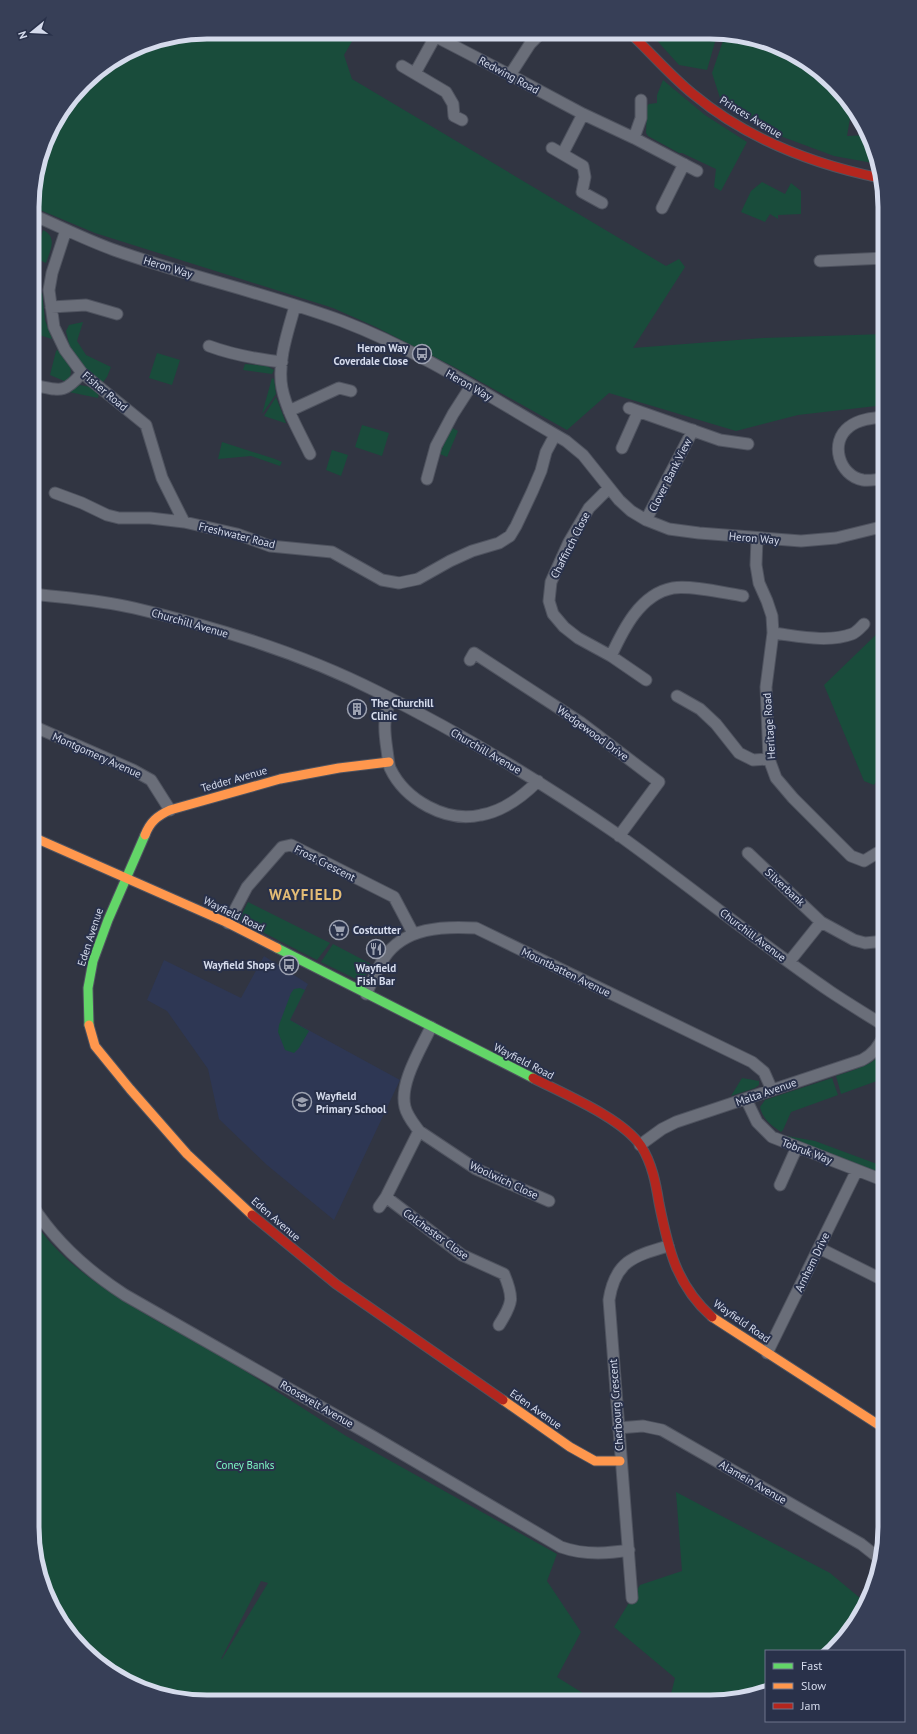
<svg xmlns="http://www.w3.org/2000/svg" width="917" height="1734" viewBox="0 0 917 1734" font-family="'PT Sans',sans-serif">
  <rect width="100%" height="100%" fill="#313542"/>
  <path fill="#2e3754" d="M 264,956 L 308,984 L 290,1020 L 400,1080 L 334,1220 L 267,1165 L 219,1119 L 208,1069 L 167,1011 L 147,1000 L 164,960 L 241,998 Z"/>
  <path fill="#194c3b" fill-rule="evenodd" d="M 207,32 L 357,33 L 344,55 L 352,79 L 666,266 L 679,259 L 685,267 L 633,348 L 763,338 L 885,334 L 885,405 L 798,415 L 736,431 L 609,393 L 567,430 L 456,368 L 376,327 L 333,308 L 95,233 L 33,207 L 33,184 L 50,129 L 91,76 L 140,45 Z
    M 652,35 L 717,35 L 707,70 L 679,65 Z
    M 725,35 L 744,35 L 787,50 L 825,75 L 852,106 L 847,136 L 868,135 L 876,151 L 878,164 L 834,156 L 783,137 L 752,120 L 720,98 L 712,73 Z
    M 663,80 L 705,115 L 747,142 L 721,191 L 714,187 L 716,169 L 682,153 L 679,153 L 648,136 L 646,133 L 647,106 L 649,104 L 657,103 L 657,95 Z
    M 762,182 L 785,194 L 791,183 L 801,191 L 801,214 L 778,215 L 778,219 L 770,214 L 765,222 L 741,212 L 751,191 Z
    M 43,230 C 58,237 50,251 46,263 L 35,258 Z
    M 42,292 L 45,320 L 52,339 L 33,333 L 33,322 Z
    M 83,322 L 77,341 L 86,355 L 111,367 L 107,377 L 101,385 L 85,372 L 67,346 L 69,344 L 66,331 L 69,325 Z
    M 59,349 C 67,361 77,370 66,383 L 64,381 L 50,375 L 56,351 Z
    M 157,353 L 180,360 L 172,385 L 149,378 Z
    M 245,364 L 267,366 L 274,370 L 272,374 L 243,370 Z
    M 272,378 L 274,379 L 276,394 L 262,414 Z
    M 80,385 L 90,387 L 99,393 L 98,398 L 69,392 Z
    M 276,397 L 286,423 L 285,423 L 264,416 Z
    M 362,425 L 389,433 L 382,456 L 355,447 Z
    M 451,427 L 458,431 L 447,457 L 440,454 Z
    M 222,442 L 275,459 L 282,462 L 280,466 L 251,456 L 218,459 Z
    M 332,450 L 348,455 L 341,476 L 326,470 Z
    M 885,626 L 885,767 L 874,785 L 864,781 L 824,685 Z
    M 248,902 L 330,943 L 317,960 L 239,920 Z
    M 333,944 L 371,964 L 362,982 L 321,962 Z
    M 300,988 L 305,990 L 290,1020 L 309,1031 L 299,1048 L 294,1053 L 285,1050 L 278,1032 L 279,1025 L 291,993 L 294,989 Z
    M 885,1050 L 885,1078 L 841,1094 L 836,1076 C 854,1070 872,1066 885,1050 Z
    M 742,1078 L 759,1081 L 759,1085 L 755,1088 L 731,1096 Z
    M 832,1078 L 838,1095 L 791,1112 L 783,1130 L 781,1132 C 771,1125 763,1120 760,1107 L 765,1100 Z
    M 787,1136 L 815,1141 L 885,1167 L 885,1176 L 787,1138 Z
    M 32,1217 C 58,1264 121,1300 166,1326 L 172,1324 L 346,1436 L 557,1554 L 547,1581 L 581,1632 L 557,1677 L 597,1702 L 184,1700 L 140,1689 L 92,1659 L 62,1625 L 41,1583 L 32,1527 ZM 261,1581 L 268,1583 L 222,1659 L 221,1659 Z
    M 676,1492 L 830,1573 L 866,1603 L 849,1634 L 830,1651 L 766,1651 L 766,1693 L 710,1702 L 669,1702 L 675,1678 L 614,1627 L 640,1585 L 682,1571 Z"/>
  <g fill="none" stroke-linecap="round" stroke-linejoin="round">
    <defs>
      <path id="street" d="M 429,33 L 510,75 L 583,114 L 634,138 L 697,171
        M 402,66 L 446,92 L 453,104 L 454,116 L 462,120
        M 415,73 L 435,37
        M 510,75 L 530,44 L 540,34
        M 634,138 L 641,118 L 641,100
        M 552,148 L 583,166 L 585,177 L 582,192 L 602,203
        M 563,153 L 583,114
        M 662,208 L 684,164
        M 33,215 C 61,227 88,241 117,251 C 191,277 268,294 342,321 C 421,351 493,399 566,441 L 583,455 L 619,500 L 631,511 L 646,520 L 669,529 L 699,533 L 801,541 L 836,538 L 885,526
        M 66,230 L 52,273 L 49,290 L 54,327 L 65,350 L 82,373 L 146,425 L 162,478 L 184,522
        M 820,261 L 885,258
        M 295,306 C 288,331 277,362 282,388 C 287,412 300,433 310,454
        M 51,307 L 86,305 L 117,314
        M 209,346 C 233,355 256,359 282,362
        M 33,385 C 60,390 63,395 82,373
        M 629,408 L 720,440 L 748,444
        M 289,411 L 339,388 L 351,391
        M 622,448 L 638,412
        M 427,479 L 436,446 L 453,414 L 471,386
        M 885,479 C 878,479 870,481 863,480 C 839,476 829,442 849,427 C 859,419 873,418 885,417
        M 609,488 L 589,508 L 569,542 L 551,582 L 549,601 L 553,614 L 564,627 L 578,638 L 611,656 L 646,680
        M 55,493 L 82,503 L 107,515 L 119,518 L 150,518 L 184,522 L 237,534 L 270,546 L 332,552 L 382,580 L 399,583 L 418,579 L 450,561 L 472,551 L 499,543 L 510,536 L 516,526 L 532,492 L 541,471 L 546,452 L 555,435
        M 646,520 L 693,430
        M 757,538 L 756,565 L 759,583 L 767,601 L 772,616 L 773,633 L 766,687 L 769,759 L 776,778 L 793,798 L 851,856 L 864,861 L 877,853
        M 33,594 C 67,598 101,600 134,608 C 216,627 303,654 378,692 C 462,734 542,782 620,836 C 691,887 759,943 831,992 C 849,1004 867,1015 885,1026
        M 773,633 C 798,636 828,643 852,634 C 857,632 861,627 864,624
        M 611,656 C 623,630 640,594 673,588 C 690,585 724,593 743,596
        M 470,660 L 474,653 L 580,722 L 659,782 L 619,836
        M 677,696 L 700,709 L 716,724 L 739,753 L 753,760 L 769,759
        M 391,699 C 383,718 384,730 387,750 C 388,756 388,762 390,768 C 405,800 446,823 481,815 C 504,811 522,797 538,781
        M 33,726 L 133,770 L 151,780 L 170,810
        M 748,853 L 821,922 L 854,940 L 865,943 L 885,941
        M 228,923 L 247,887 L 282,847 L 291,845 L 394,897 L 413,933
        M 789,962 L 821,922
        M 366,994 C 372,982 377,969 384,958 C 404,927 444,926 476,928 L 752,1062 L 764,1072 L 772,1090
        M 746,1099 L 757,1122 L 772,1137 L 885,1181
        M 419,1131 L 476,1169 L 549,1201
        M 640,1145 L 662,1129 L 676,1122 L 862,1060 C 874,1054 880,1045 885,1033
        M 780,1185 L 797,1147
        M 386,1197 L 462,1255 L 504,1274 C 514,1298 513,1303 499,1325
        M 32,1205 C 56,1243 88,1271 125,1295 L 372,1436 L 561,1547 C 583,1555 606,1554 629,1550
        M 379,1207 L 386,1197 L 419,1131 C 414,1124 407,1116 405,1107 C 399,1083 421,1049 431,1027
        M 819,1248 L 885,1281
        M 767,1353 L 857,1170
        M 618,1428 L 643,1426 L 662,1430 L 861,1544 L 880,1559
        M 632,1598 L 609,1300 C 615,1261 634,1256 668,1246"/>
      <path id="fast" d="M 277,948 L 533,1078
        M 89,1025 L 88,988 L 93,961 L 108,920 L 145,835"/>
      <path id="slow" d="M 145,835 C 150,822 157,816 170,810 L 280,779 L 339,768 L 389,762
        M 33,837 L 228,923 L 277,948
        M 89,1025 L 95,1046 L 130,1089 L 187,1154 L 252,1215
        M 712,1317 L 885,1429
        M 503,1400 L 570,1447 L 595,1461 L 620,1461"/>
      <path id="jam" d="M 632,35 C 653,55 671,76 693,94 C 747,139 812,164 880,178
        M 533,1078 C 564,1094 622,1118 641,1146 C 652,1163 656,1184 659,1203 C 668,1248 676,1285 712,1317
        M 252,1215 L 336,1284 L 503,1400"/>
    </defs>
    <use href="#street" stroke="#4f535f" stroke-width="13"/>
    <use href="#fast" stroke="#4f535f" stroke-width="11"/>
    <use href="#slow" stroke="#4f535f" stroke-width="11"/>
    <use href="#jam" stroke="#4f535f" stroke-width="11"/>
    <use href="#street" stroke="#6a6e79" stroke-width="11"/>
    <use href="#fast" stroke="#63d668" stroke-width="9"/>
    <use href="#slow" stroke="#ff974d" stroke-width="9"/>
    <use href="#jam" stroke="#b3261e" stroke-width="9"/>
  </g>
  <defs>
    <symbol id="bus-ring" viewBox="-11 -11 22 22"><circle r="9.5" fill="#29314a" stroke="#9ca1b0" stroke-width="1.5"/><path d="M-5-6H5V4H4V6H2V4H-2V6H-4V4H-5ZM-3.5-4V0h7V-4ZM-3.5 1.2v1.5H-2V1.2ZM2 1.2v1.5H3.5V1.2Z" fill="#9ca1b0"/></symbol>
    <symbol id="building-ring" viewBox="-11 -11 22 22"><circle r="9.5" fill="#29314a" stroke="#9ca1b0" stroke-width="1.5"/><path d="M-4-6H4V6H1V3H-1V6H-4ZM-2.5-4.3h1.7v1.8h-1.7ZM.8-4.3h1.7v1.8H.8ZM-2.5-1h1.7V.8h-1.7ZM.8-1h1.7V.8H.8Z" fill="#9ca1b0"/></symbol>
    <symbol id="supermarket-ring" viewBox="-11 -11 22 22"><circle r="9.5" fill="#29314a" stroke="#9ca1b0" stroke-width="1.5"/><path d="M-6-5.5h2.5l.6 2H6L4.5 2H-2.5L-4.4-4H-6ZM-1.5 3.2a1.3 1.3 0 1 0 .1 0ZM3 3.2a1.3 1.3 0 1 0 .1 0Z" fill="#9ca1b0"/></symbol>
    <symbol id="restaurant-ring" viewBox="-11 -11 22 22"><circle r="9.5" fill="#29314a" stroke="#9ca1b0" stroke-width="1.5"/><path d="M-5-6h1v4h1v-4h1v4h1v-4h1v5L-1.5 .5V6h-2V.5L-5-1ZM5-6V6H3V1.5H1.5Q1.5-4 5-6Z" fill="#9ca1b0"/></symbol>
    <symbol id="school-ring" viewBox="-11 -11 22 22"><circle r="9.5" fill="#29314a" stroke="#9ca1b0" stroke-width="1.5"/><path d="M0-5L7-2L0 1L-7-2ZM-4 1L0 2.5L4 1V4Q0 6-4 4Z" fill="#9ca1b0"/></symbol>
  </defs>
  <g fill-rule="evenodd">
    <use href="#bus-ring" x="411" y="343" width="22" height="22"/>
    <use href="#building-ring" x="346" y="698" width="22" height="22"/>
    <use href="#supermarket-ring" x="328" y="919" width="22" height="22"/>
    <use href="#restaurant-ring" x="365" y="938" width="22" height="22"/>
    <use href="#bus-ring" x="278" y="954" width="22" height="22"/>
    <use href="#school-ring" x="291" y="1091" width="22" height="22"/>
  </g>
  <g text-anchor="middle" stroke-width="4" stroke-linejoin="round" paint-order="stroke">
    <g font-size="11" fill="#d5dbec" stroke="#29314a">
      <text transform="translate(509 75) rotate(28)" y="4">Redwing Road</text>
      <text transform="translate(751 117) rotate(31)" y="4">Princes Avenue</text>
      <text transform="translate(168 267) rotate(17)" y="4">Heron Way</text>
      <text transform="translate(469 385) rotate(30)" y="4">Heron Way</text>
      <text transform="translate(105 391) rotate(40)" y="4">Fisher Road</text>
      <text transform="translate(670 475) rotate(-63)" y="4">Clover Bank View</text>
      <text transform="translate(237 535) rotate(14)" y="4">Freshwater Road</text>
      <text transform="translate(754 538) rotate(5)" y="4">Heron Way</text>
      <text transform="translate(570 545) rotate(-63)" y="4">Chaffinch Close</text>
      <text transform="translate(190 623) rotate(16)" y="4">Churchill Avenue</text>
      <text transform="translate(769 726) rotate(-94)" y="4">Heritage Road</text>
      <text transform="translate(593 733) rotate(36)" y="4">Wedgewood Drive</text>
      <text transform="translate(486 751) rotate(30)" y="4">Churchill Avenue</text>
      <text transform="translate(97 755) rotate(24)" y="4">Montgomery Avenue</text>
      <text transform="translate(234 779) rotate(-16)" y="4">Tedder Avenue</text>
      <text transform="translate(325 863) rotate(27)" y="4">Frost Crescent</text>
      <text transform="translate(785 887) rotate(43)" y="4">Silverbank</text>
      <text transform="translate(234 914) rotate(26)" y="4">Wayfield Road</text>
      <text transform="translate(753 935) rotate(37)" y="4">Churchill Avenue</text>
      <text transform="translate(90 937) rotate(-72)" y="4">Eden Avenue</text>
      <text transform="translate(566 972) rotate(26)" y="4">Mountbatten Avenue</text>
      <text transform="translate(524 1061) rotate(27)" y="4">Wayfield Road</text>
      <text transform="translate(766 1092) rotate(-19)" y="4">Malta Avenue</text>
      <text transform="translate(807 1151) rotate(21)" y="4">Tobruk Way</text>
      <text transform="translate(504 1180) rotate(25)" y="4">Woolwich Close</text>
      <text transform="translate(276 1219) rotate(41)" y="4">Eden Avenue</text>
      <text transform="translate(436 1234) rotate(36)" y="4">Colchester Close</text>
      <text transform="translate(812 1262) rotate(-64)" y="4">Arnhem Drive</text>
      <text transform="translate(742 1321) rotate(35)" y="4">Wayfield Road</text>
      <text transform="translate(317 1404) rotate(30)" y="4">Roosevelt Avenue</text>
      <text transform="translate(616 1405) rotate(-94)" y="4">Cherbourg Crescent</text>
      <text transform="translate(536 1409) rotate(35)" y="4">Eden Avenue</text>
      <text transform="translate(753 1482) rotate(30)" y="4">Alamein Avenue</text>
    </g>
    <g font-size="11" font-weight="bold" fill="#d5dbec" stroke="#29314a" text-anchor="start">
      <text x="408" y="352" text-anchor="end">Heron Way<tspan x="408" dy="13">Coverdale Close</tspan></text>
      <text x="371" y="707">The Churchill<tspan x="371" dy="13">Clinic</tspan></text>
      <text x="353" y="934">Costcutter</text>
      <text x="275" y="969" text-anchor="end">Wayfield Shops</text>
      <text x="376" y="972" text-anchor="middle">Wayfield<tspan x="376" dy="13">Fish Bar</tspan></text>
      <text x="316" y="1100">Wayfield<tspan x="316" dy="13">Primary School</tspan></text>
    </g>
    <g font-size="11" fill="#7df8c4" stroke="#29314a">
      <text x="245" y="1469">Coney Banks</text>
    </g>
    <g font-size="15" font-weight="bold" letter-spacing="1" fill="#e3bc75" stroke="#29314a">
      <text x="306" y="900">WAYFIELD</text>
    </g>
  </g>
  <path d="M0 0H917V1734H0ZM207 39H710A168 168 0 0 1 878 207V1527A168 168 0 0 1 710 1695H207A168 168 0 0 1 39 1527V207A168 168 0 0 1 207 39Z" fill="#373f57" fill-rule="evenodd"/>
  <path fill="none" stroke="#d5dbec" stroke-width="5" d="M207 39H710A168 168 0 0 1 878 207V1527A168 168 0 0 1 710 1695H207A168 168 0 0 1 39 1527V207A168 168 0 0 1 207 39Z"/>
  <rect x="765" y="1650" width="140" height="72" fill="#29314a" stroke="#6e758b"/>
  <rect x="773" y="1663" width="20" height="6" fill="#63d668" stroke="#6e758b"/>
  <text x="801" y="1670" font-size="12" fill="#d5dbec">Fast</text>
  <rect x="773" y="1683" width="20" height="6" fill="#ff974d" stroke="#6e758b"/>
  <text x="801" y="1690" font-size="12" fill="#d5dbec">Slow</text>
  <rect x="773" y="1703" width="20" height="6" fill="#b3261e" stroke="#6e758b"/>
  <text x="801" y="1710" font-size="12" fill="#d5dbec">Jam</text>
  <g transform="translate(32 32) rotate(252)" stroke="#29314a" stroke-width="3" paint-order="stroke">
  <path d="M0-3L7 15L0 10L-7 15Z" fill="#d5dbec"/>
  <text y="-6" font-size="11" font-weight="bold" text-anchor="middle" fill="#d5dbec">N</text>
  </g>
</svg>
